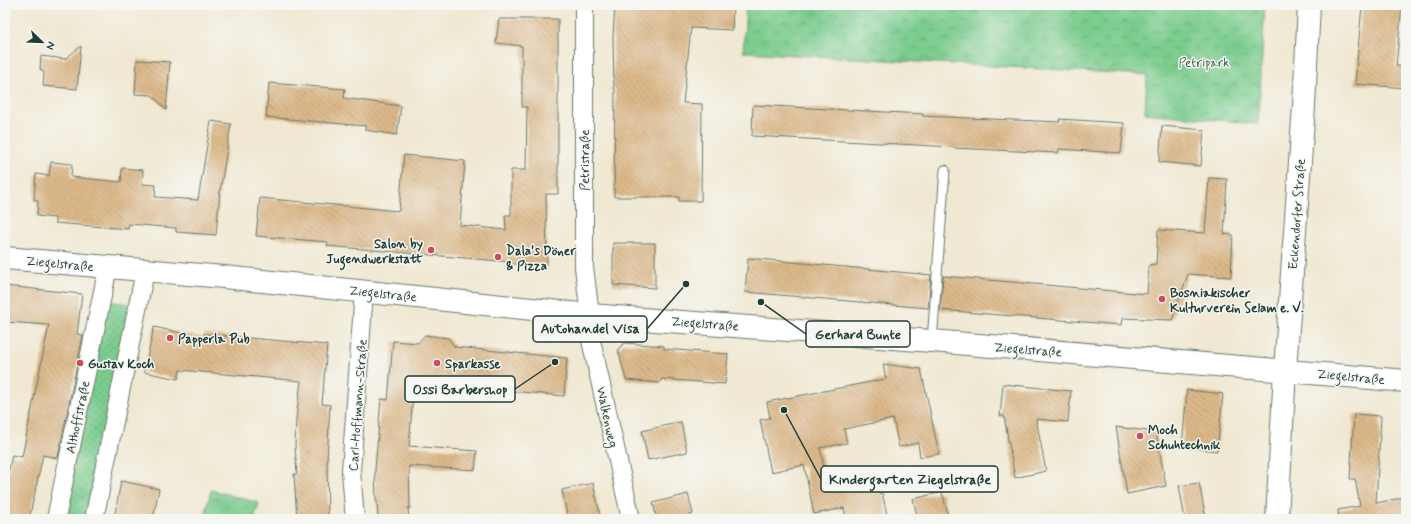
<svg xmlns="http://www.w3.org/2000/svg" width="1411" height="524" viewBox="0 0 1411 524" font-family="Mynerve,sans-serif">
  <defs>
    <pattern id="grass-dots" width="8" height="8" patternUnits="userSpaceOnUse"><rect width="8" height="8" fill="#7bcc8e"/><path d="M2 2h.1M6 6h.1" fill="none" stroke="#64a775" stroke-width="1.8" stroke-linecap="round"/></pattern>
    <pattern id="park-crowns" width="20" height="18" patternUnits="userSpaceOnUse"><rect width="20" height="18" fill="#7bcc8e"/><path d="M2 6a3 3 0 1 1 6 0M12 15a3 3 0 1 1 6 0" fill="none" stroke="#64a775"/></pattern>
    <pattern id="building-back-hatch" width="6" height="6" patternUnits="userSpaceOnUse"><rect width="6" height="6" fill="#ddb98a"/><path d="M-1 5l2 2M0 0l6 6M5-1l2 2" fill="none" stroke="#b39872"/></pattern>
  </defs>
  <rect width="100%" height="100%" fill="#f6f6f2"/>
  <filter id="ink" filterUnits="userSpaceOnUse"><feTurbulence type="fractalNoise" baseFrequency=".025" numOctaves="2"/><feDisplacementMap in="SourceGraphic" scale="8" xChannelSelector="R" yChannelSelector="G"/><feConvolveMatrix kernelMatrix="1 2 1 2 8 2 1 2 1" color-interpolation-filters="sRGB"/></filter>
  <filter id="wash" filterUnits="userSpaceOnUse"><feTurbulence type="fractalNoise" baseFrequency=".012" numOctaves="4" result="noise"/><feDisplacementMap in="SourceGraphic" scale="16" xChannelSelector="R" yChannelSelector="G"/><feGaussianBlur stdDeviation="0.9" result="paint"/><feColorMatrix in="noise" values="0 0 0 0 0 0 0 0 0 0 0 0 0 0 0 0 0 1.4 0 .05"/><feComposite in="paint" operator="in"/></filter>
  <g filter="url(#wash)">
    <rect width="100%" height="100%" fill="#f0e8d2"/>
    <path fill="url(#grass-dots)" stroke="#4d8461" d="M 107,301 L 132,304 L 86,519 L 63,519 Z"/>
    <path fill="url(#park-crowns)" stroke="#4d8461" d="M 746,5 L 1265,5 L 1258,124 L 1145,113 L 1147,75 L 743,52 Z
      M 211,490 L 259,503 L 254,519 L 204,519 Z"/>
    <g id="blocks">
      <path fill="url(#building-back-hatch)" d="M 615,5 L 733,5 L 732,30 L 691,28 L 683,103 L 702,104 L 701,201 L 679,201 L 679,197 L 614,197 L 615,89 L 614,89 L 613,36 Z
        M 1362,5 L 1402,5 L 1396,66 L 1406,67 L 1406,88 L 1355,84 Z
        M 499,19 L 558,19 L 558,194 L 546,194 L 547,264 L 511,264 L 511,262 L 327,246 L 328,242 L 256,236 L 260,198 L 399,211 L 404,155 L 465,161 L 460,225 L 506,230 L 505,215 L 511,215 L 511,170 L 526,170 L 527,107 L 522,107 L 522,46 L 496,43 Z
        M 81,46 L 77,89 L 43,86 L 44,73 L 40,69 L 41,56 L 65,59 Z
        M 137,60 L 170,62 L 166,110 L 152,95 L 135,94 Z
        M 269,83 L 345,89 L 344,98 L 401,106 L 397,135 L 365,130 L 366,126 L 266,117 Z
        M 753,105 L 923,114 L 923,116 L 1060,122 L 1059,119 L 1124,123 L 1121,153 L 1059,149 L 1058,153 L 953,148 L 953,147 L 752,136 Z
        M 211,121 L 231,124 L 220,191 L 216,235 L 176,232 L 176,228 L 129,224 L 128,229 L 55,223 L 55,218 L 37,216 L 38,201 L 34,200 L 36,174 L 49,176 L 51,162 L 72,164 L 71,177 L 121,182 L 122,168 L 143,170 L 142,184 L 156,185 L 155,197 L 198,200 Z
        M 1162,126 L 1204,130 L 1201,166 L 1159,162 Z
        M 1209,178 L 1227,179 L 1224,234 L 1233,235 L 1231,277 L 1188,274 L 1172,320 L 1122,318 L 1121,325 L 940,310 L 943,276 L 1147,294 L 1149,265 L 1156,264 L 1158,230 L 1205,233 Z
        M 613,243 L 655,243 L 655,288 L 613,285 Z
        M 748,258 L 931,275 L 928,308 L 745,292 Z
        M 5,286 L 82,294 L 77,334 L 83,335 L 58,458 L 43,455 L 29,519 L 5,519 L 5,469 L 9,470 L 12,455 L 22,457 L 49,325 L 5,322 Z
        M 154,327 L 204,338 L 204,334 L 327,345 L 322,404 L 330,405 L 327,460 L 328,519 L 297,519 L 294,474 L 297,474 L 295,446 L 296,419 L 301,381 L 180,370 L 178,379 L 144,372 Z
        M 425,335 L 448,338 L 455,347 L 567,358 L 564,396 L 414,382 L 409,446 L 477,451 L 475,470 L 409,466 L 410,508 L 408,508 L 409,519 L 378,519 L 377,500 L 376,500 L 375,469 L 381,399 L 388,400 L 393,341 L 418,343 Z
        M 625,343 L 664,346 L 664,349 L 728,354 L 725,384 L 661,379 L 660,383 L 626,380 L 618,349 Z
        M 883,364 L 921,369 L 939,454 L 920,457 L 918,443 L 899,447 L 893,419 L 844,429 L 847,443 L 820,448 L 829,492 L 877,482 L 879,494 L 882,493 L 888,519 L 846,519 L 844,508 L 814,514 L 804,465 L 771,472 L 760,420 L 770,418 L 767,402 L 886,379 Z
        M 1003,384 L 1071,391 L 1068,422 L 1036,419 L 1046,471 L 1015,478 L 1004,416 L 1000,416 Z
        M 1187,390 L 1223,394 L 1217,451 L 1182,447 Z
        M 1354,414 L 1381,416 L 1376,503 L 1406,497 L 1406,519 L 1339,519 L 1338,510 L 1360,506 L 1355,479 L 1350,479 Z
        M 681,422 L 687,452 L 648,460 L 642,431 Z
        M 1116,427 L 1156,432 L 1166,486 L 1127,494 Z
        M 121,481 L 159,489 L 153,519 L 114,519 Z
        M 593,483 L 601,519 L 568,519 L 562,490 Z
        M 1199,483 L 1206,519 L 1185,519 L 1179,486 Z
        M 942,492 L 949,519 L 918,519 L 913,499 Z
        M 688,494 L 693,514 L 683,517 L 683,519 L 657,519 L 653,503 Z"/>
    </g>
  </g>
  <g filter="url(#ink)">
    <use href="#blocks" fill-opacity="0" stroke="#68796b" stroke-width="1"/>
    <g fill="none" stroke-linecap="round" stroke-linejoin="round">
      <defs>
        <path id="lane" d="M 932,341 L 945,170"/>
        <path id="street" d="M 584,5 L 584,267 L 590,315 L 591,340 L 631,519
          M 56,519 L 108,267
          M 94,519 L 145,271
          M 355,519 L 351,471 L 364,291"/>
        <path id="secondary" d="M 5,258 L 224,277 L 590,315 L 932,341 L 1406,381
          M 1277,519 L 1285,370 L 1304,106 L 1309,5"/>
      </defs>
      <use href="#lane" stroke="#68796b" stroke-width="11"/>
      <use href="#street" stroke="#68796b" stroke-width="20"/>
      <use href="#secondary" stroke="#68796b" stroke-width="24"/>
      <use href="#lane" stroke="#fff" stroke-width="9"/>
      <use href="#street" stroke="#fff" stroke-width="18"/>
      <use href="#secondary" stroke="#fff" stroke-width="22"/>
    </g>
  </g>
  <g fill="#d1495b" stroke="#f6f6f2" stroke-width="1.5">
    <circle cx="431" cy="250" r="4"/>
    <circle cx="498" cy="257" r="4"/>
    <circle cx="1162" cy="299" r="4"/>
    <circle cx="170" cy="338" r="4"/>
    <circle cx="80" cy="363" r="4"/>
    <circle cx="437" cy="363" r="4"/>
    <circle cx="1140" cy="436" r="4"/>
  </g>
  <g text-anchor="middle" stroke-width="3" stroke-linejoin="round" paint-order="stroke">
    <g font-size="13" fill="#36614a" stroke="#f6f6f2">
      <text x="1204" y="67">Petripark</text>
    </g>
    <g font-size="13" fill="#1f3d34" stroke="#f6f6f2">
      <text transform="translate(584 160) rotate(-90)" y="5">Petristraße</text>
      <text transform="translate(1296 214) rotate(-86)" y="5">Eckendorfer Straße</text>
      <text transform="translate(60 263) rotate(5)" y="5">Ziegelstraße</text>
      <text transform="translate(383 293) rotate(6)" y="5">Ziegelstraße</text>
      <text transform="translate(705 323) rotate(4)" y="5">Ziegelstraße</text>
      <text transform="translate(1028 349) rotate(4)" y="5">Ziegelstraße</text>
      <text transform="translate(1351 376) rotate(5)" y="5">Ziegelstraße</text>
      <text transform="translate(357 405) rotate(-86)" y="5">Carl-Hoffmann-Straße</text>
      <text transform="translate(77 417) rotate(-78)" y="5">Althoffstraße</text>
      <text transform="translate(608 417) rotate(78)" y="5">Walkenweg</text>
    </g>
    <g font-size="13" font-weight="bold" fill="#1f3d34" stroke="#f6f6f2" text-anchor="start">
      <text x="423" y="248" text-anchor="end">Salon by<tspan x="423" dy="15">Jugendwerkstatt</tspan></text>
      <text x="506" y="255">Dala's Döner<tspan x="506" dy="15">&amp; Pizza</tspan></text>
      <text x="1170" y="297">Bosniakischer<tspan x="1170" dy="15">Kulturverein Selam e. V.</tspan></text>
      <text x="178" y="343">Papperla Pub</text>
      <text x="88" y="368">Gustav Koch</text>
      <text x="445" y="368">Sparkasse</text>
      <text x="1148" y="434">Moch<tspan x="1148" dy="15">Schuhtechnik</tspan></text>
    </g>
  </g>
  <path fill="none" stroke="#1f3d34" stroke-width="1.5" d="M686 284L647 329M761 302L806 334M555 362L515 389M784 410L821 479"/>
  <g fill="#1f3d34" stroke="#f6f6f2" stroke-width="1.5">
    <circle cx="686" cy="284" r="4"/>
    <circle cx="761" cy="302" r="4"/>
    <circle cx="555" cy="362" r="4"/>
    <circle cx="784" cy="410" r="4"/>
  </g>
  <g fill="#f6f6f2" stroke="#1f3d34" stroke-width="1.5">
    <rect x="533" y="316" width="114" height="26" rx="4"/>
    <rect x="806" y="321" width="104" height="26" rx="4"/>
    <rect x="405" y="376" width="110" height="26" rx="4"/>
    <rect x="821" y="466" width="177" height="26" rx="4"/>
  </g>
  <g font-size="14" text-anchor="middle" font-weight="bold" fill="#1f3d34">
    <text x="590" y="333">Autohandel Visa</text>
    <text x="858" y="339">Gerhard Bunte</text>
    <text x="460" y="394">Ossi Barbershop</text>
    <text x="910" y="484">Kindergarten Ziegelstraße</text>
  </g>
  <rect width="1411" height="524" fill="none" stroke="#f6f6f2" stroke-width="20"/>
  <g transform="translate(42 42) rotate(113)" stroke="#f6f6f2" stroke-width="3" paint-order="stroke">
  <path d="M0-3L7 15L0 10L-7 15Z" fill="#1f3d34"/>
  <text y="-6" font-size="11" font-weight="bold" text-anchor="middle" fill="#1f3d34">N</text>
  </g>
</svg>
